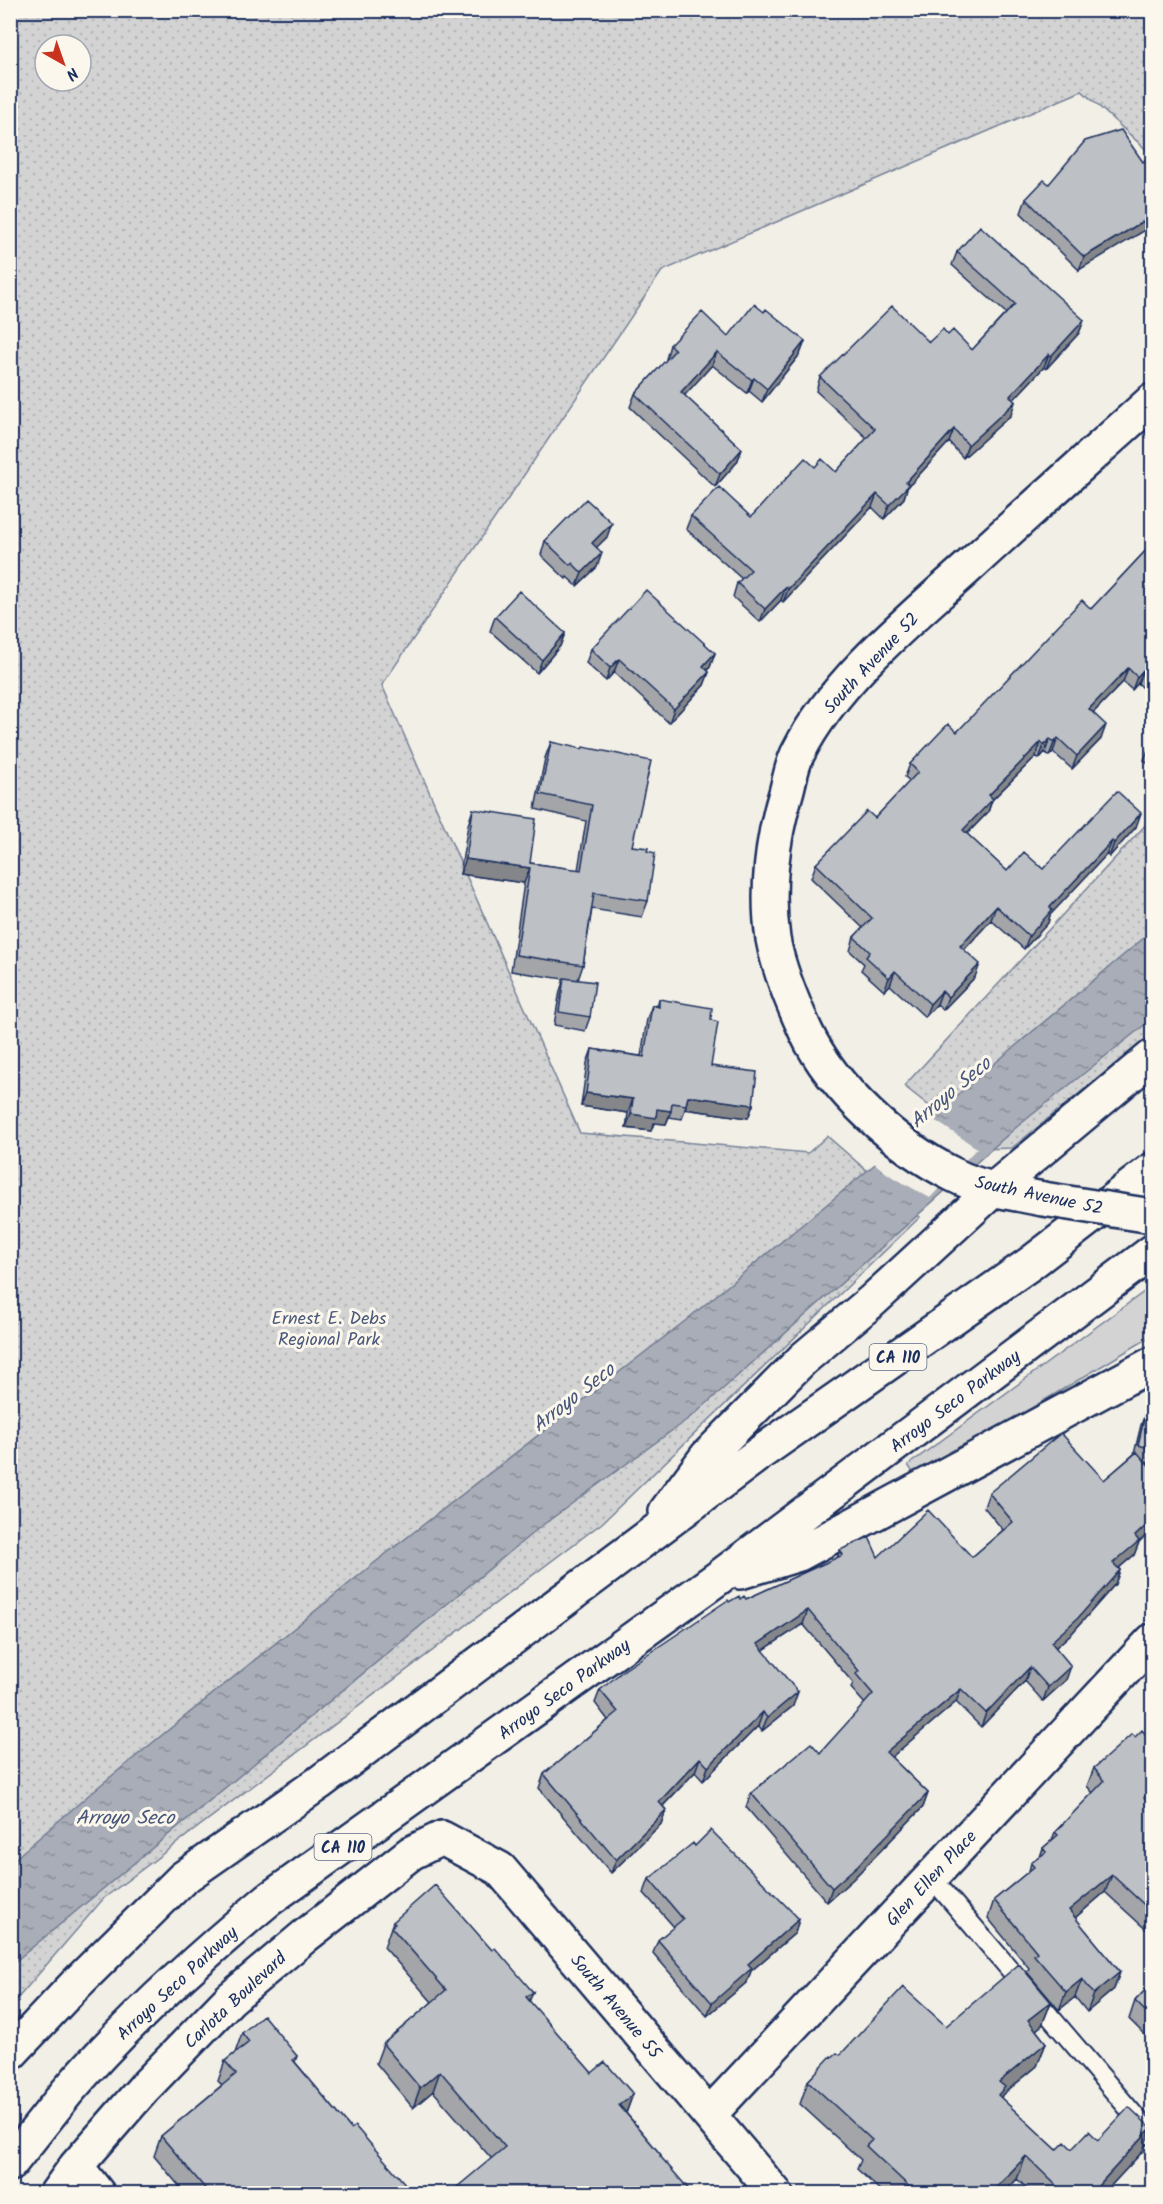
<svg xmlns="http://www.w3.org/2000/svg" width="1163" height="2204" viewBox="0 0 1163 2204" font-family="Kalam,sans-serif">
  <defs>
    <pattern id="park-dots" width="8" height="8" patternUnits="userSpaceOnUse" patternTransform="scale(1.5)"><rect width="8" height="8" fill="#d2d3d2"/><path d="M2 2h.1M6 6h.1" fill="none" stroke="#b4b5b7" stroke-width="1.8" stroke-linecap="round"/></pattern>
    <pattern id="water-ripples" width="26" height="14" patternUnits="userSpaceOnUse" patternTransform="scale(1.5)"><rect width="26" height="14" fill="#a9adb7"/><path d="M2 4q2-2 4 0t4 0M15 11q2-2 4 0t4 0" fill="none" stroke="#898d98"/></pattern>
  </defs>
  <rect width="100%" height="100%" fill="#f2efe6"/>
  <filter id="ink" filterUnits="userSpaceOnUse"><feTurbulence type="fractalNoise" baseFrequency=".0167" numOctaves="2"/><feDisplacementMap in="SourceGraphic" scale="12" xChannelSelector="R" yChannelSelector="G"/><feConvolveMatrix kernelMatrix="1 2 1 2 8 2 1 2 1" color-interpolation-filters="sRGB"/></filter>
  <g filter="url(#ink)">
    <path fill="#d2d3d2" stroke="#768198" stroke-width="1.5" d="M 1152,1286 L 1152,1336 L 916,1477 L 908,1465 Z"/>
    <path fill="url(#park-dots)" stroke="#768198" stroke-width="1.5" fill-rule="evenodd" d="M 11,11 L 1152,11 L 1152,155 L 1082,91 L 662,271 L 382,685 L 580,1133 L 808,1153 L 827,1136 L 920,1217 L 602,1523 L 104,1898 L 11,2006 ZM 45,45 L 81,45 L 81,81 L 45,81 Z
      M 1152,818 L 1152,1034 L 1012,1148 L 984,1149 L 904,1086 Z"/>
    <path fill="url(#water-ripples)" stroke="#707b93" stroke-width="1.5" d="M 1152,931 L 1152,1019 L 1013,1130 L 696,1413 L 540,1527 L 11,1965 L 11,1862 L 98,1787 L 378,1560 L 685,1321 L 843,1191 Z"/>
    <path fill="#f2efe6" d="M 928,1116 L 977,1148 L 930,1198 L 889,1175 L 873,1162 Z"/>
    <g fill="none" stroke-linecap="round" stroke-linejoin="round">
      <defs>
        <path id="service" d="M 931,1877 L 1152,2136"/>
        <path id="minor" d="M 709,2115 L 1152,1641
          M 76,2166 L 98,2194
          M 56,2194 L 76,2166 L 144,2088 L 230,1999 L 305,1936 L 411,1853 L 442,1838 L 500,1869 L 776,2194"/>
        <path id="tertiary" d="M 1043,1199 C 1013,1193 981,1189 954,1175 C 897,1147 833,1089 806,1032 C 794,1006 778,967 773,939 C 766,891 772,839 786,793 C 790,779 792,763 799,751 C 834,682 908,621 965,570 C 1027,513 1090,457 1152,401"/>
        <path id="motorway" d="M 666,1511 L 707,1456 L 803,1359 L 872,1301 L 994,1189 L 1152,1057
          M 740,1572 L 799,1554 L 1152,1364
          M 10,2054 L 75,1985 L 183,1878 L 319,1783 L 760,1453 L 1031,1263 L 1152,1170
          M 10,2164 C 29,2140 48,2116 67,2092 C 127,2022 197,1959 268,1900 L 718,1578 L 1152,1252"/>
      </defs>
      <use href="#service" stroke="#1b2f5e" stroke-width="22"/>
      <use href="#minor" stroke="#1b2f5e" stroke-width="38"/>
      <use href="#tertiary" stroke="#1b2f5e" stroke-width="38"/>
      <use href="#motorway" stroke="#1b2f5e" stroke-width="38"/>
      <use href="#service" stroke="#fbf7ec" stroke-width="18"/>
      <use href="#minor" stroke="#fbf7ec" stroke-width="33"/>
      <use href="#tertiary" stroke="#fbf7ec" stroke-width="33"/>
      <use href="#motorway" stroke="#fbf7ec" stroke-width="33"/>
      <defs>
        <path id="tertiary-bridge" d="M 1043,1199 L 1152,1216"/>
      </defs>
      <use href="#tertiary-bridge" stroke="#1b2f5e" stroke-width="38" stroke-linecap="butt"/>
      <use href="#tertiary-bridge" stroke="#fbf7ec" stroke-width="33"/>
    </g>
    <path fill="#a3a5a9" stroke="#1b2f5e" stroke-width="1.5" d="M 1143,162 L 1079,270 L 1021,213 L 1026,199 L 1049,184 Z
      M 957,252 L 1084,320 L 1079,333 L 1046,369 L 1044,367 L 1013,400 L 1011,415 L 963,458 L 949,442 L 907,488 L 904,498 L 884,519 L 872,507 L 783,602 L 781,600 L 760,622 L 733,597 L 737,583 L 742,579 L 686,529 L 691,516 L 751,517 L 815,467 L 836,472 L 867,438 L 816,391 L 820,377 L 929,342 L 948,335 L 972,350 L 1006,313 L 952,265 Z
      M 764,312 L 805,341 L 800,354 L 762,402 L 749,391 L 747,393 L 712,365 L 684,395 L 742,449 L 737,462 L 715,487 L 630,407 L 635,394 L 667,360 L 666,359 L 670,345 L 728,337 Z
      M 1152,504 L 1152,516 L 1149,513 Z
      M 607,537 L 596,547 L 597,567 L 577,586 L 567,577 L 566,579 L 541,555 L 545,541 Z
      M 1152,544 L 1152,697 L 1138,683 L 1132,690 L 1123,682 L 1093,713 L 1101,739 L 1072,769 L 1053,752 L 1049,756 L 1045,752 L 1039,759 L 1036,756 L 992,800 L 988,812 L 967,834 L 1007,871 L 1043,869 L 1136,827 L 1109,857 L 1107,854 L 1050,915 L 1048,923 L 1024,949 L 991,920 L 964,949 L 975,977 L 943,1010 L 937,1004 L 925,1017 L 890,985 L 884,991 L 861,970 L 864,964 L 850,951 L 854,937 L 863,928 L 811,878 L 816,864 L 875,818 L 910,781 L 905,777 L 910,764 L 957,732 L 1091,609 Z
      M 495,617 L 565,633 L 560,646 L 537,673 L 490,631 Z
      M 591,649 L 715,653 L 710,667 L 707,670 L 709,672 L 704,685 L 669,723 L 614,672 L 606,681 L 586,663 Z
      M 551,742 L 632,846 L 647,851 L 648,901 L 642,917 L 592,909 L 583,965 L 578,980 L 590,1017 L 585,1031 L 554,1025 L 560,991 L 564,979 L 511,971 L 524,883 L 460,874 L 468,825 L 473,809 L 530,863 L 578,870 L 586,821 L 535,809 L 545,758 Z
      M 1152,743 L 1152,768 L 1144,760 L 1149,747 Z
      M 659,999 L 711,1020 L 711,1066 L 753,1105 L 748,1118 L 685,1109 L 682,1119 L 669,1117 L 666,1124 L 654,1123 L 651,1131 L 626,1128 L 628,1113 L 581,1106 L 587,1063 L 592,1049 L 641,1056 L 647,1019 L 652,1005 L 657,1006 Z
      M 1152,1405 L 1152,1464 L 1146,1462 L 1139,1542 L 1134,1555 L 1119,1568 L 1120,1570 L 1115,1584 L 1073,1632 L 1055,1648 L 1066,1680 L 1043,1701 L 1025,1681 L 981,1727 L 956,1702 L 891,1757 L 928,1793 L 923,1807 L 853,1879 L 827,1902 L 746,1807 L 751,1793 L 820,1753 L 865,1704 L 851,1688 L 853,1683 L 803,1624 L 763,1650 L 793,1706 L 762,1731 L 758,1726 L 703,1781 L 695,1772 L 663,1806 L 666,1810 L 661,1824 L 611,1873 L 539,1788 L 544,1774 L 608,1720 L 595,1703 L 600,1690 L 729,1602 L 740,1599 L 746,1599 L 837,1558 L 840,1550 L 878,1557 L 972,1557 L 1003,1530 L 984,1507 L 989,1493 L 1104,1480 L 1134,1454 L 1141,1425 L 1146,1411 L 1151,1412 Z
      M 1135,1737 L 1152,1742 L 1152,1802 L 1150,1804 L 1152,1806 L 1152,1935 L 1105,1892 L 1075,1918 L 1120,1972 L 1114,1989 L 1087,2012 L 1075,1997 L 1059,2010 L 1027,1972 L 1029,1968 L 988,1918 L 994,1900 L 1029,1871 L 1031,1863 L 1040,1857 L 1043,1848 L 1052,1840 L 1055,1832 L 1093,1793 L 1087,1786 L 1094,1768 Z
      M 695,1846 L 799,1919 L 795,1933 L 751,1971 L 747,1982 L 707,2016 L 653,1953 L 658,1940 L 674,1927 L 644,1893 L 649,1879 Z
      M 393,1922 L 492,1950 L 533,1992 L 529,2001 L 592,2073 L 633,2094 L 626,2113 L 661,2155 L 660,2157 L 491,2158 L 433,2091 L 413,2108 L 376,2063 L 383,2044 L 432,2002 L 384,1947 Z
      M 1152,1983 L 1152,2042 L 1129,2019 L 1135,2001 Z
      M 1051,2002 L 1042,2025 L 1036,2030 L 1046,2043 L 1037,2066 L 1002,2095 L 1001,2098 L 1057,2150 L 1072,2149 L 1098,2140 L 1143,2151 L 1104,2193 L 1032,2193 L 1017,2179 L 1004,2193 L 883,2193 L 857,2169 L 861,2160 L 800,2104 L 808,2081 L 832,2057 L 946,2026 Z
      M 242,2033 L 297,2056 L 295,2062 L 351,2129 L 413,2193 L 185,2193 L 154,2156 L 161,2136 L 222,2085 L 218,2081 L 225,2061 L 235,2053 Z"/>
    <path fill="#848689" stroke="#1b2f5e" stroke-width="1.5" d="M 1152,216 L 1152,226 L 1079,270 L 1084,257 Z
      M 1084,320 L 1079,333 L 1046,369 L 1051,356 Z
      M 805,341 L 800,354 L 762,402 L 767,389 Z
      M 717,352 L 712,365 L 676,405 L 681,392 Z
      M 1049,354 L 1044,367 L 1005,409 L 1010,396 Z
      M 754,378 L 749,391 L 747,393 L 752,380 Z
      M 1015,402 L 1011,415 L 963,458 L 968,445 Z
      M 954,429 L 949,442 L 907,488 L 904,498 L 884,519 L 889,505 L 906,482 Z
      M 742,449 L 737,462 L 715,487 L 720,474 Z
      M 877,494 L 872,507 L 783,602 L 788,589 Z
      M 612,523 L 607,537 L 587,557 L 592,543 Z
      M 602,553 L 597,567 L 577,586 L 582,573 Z
      M 786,587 L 781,600 L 760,622 L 765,609 Z
      M 565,633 L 560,646 L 537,673 L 542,660 Z
      M 715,653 L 710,667 L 698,680 L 703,666 Z
      M 619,659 L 614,672 L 606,681 L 610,668 Z
      M 1128,668 L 1123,682 L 1084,722 L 1089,709 Z
      M 1143,670 L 1138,683 L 1132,690 L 1137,677 Z
      M 709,672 L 704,685 L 669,723 L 674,709 Z
      M 1106,725 L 1101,739 L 1072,769 L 1077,756 Z
      M 1058,738 L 1053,752 L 1049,756 L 1054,743 Z
      M 1050,739 L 1045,752 L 1039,759 L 1044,745 Z
      M 1041,742 L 1036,756 L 992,800 L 988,812 L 958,843 L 963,830 L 989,795 Z
      M 1141,813 L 1136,827 L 1109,857 L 1114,843 Z
      M 1112,841 L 1107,854 L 1050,915 L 1048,923 L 1024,949 L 1029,936 L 1050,907 Z
      M 466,859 L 530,868 L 524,883 L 460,874 Z
      M 996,906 L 991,920 L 956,959 L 960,946 Z
      M 980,964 L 975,977 L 943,1010 L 948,997 Z
      M 895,971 L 890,985 L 884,991 L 889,978 Z
      M 942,991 L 937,1004 L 925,1017 L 930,1004 Z
      M 586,1093 L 633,1099 L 628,1113 L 581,1106 Z
      M 688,1096 L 753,1105 L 748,1118 L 685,1109 Z
      M 657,1109 L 671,1111 L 666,1124 L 654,1123 L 651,1131 L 626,1128 L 631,1114 Z
      M 1152,1520 L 1152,1530 L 1139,1542 L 1134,1555 L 1108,1577 L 1113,1563 L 1135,1536 Z
      M 1120,1570 L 1115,1584 L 1073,1632 L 1046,1656 L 1051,1642 Z
      M 808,1610 L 803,1624 L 753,1657 L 758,1644 Z
      M 1071,1666 L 1066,1680 L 1043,1701 L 1048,1687 Z
      M 1030,1667 L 1025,1681 L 981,1727 L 986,1713 Z
      M 961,1689 L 956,1702 L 881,1766 L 886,1752 Z
      M 798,1692 L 793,1706 L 762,1731 L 767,1718 Z
      M 763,1712 L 758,1726 L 703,1781 L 708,1767 Z
      M 700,1758 L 695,1772 L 654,1815 L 659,1802 Z
      M 1152,1790 L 1152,1802 L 1138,1816 L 1144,1798 Z
      M 928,1793 L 923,1807 L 853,1879 L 827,1902 L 832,1888 Z
      M 666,1810 L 661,1824 L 611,1873 L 616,1860 Z
      M 1112,1875 L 1105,1892 L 1063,1928 L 1069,1910 Z
      M 799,1919 L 795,1933 L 751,1971 L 747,1982 L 707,2016 L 712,2003 L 748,1964 Z
      M 1120,1972 L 1114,1989 L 1087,2012 L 1094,1994 Z
      M 1082,1979 L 1075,1997 L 1059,2010 L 1066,1992 Z
      M 533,1992 L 525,2012 L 526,1997 Z
      M 1051,2002 L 1042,2025 L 1020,2043 L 1028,2020 Z
      M 1046,2043 L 1037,2066 L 1002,2095 L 997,2110 L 999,2082 Z
      M 440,2071 L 433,2091 L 413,2108 L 420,2088 Z
      M 633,2094 L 626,2113 L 619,2105 Z
      M 1151,2128 L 1143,2151 L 1104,2193 L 1097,2187 Z
      M 1026,2156 L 1017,2179 L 1004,2193 L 991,2193 Z"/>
    <path fill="#bdc0c4" stroke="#1b2f5e" stroke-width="1.5" d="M 1121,130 L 1143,162 L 1145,160 L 1152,172 L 1152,216 L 1084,257 L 1026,199 L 1044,180 L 1049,184 L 1085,141 Z
      M 980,226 L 1084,320 L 1051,356 L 1049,354 L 1010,396 L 1015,402 L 968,445 L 954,429 L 906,482 L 909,485 L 889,505 L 877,494 L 788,589 L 786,587 L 765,609 L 737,583 L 751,570 L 691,516 L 719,487 L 751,517 L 805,458 L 815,467 L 822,459 L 836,472 L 875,429 L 820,377 L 892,306 L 929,342 L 943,329 L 948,335 L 953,330 L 972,350 L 1015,304 L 957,252 Z
      M 754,304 L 764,312 L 766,309 L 805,341 L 767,389 L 754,378 L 752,380 L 717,352 L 681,392 L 742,449 L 720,474 L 635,394 L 675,350 L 670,345 L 702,312 L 728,337 Z
      M 586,499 L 612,523 L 592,543 L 602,553 L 582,573 L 572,563 L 570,565 L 545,541 Z
      M 1152,544 L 1152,679 L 1143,670 L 1137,677 L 1128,668 L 1089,709 L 1106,725 L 1077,756 L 1058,738 L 1054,743 L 1050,739 L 1044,745 L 1041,742 L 989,795 L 993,799 L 963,830 L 1007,871 L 1024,852 L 1043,869 L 1117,791 L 1141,813 L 1114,843 L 1112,841 L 1050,907 L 1052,910 L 1029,936 L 996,906 L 960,946 L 980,964 L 948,997 L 942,991 L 930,1004 L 895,971 L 889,978 L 866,957 L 870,952 L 854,937 L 872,918 L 816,864 L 867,811 L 875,818 L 918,772 L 910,764 L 948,724 L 957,732 L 1082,600 L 1091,609 Z
      M 646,590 L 715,653 L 703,666 L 709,672 L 674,709 L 619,659 L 610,668 L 591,649 Z
      M 519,591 L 565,633 L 542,660 L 495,617 Z
      M 551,742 L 582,749 L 583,747 L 609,752 L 651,761 L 632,846 L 648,848 L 647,851 L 655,853 L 648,901 L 594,893 L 583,965 L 516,955 L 530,868 L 466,859 L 473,809 L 536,819 L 530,863 L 581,870 L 592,805 L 540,794 Z
      M 564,978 L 595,982 L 590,1017 L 559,1012 Z
      M 659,999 L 712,1008 L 711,1020 L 718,1022 L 711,1066 L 757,1072 L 753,1105 L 688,1096 L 686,1105 L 672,1103 L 671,1111 L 657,1109 L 656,1118 L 631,1114 L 633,1099 L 586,1093 L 592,1049 L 644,1057 L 652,1005 L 659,1007 Z
      M 1146,1411 L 1152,1412 L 1152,1411 L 1152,1449 L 1138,1445 Z
      M 1061,1433 L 1104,1480 L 1137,1452 L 1152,1469 L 1152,1520 L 1135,1536 L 1139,1541 L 1113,1563 L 1120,1570 L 1078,1618 L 1051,1642 L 1071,1666 L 1048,1687 L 1030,1667 L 986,1713 L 961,1689 L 886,1752 L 928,1793 L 858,1865 L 832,1888 L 751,1793 L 811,1743 L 820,1753 L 873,1694 L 856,1674 L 859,1671 L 808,1610 L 758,1644 L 798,1692 L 767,1718 L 763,1712 L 708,1767 L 700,1758 L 659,1802 L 666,1810 L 616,1860 L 544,1774 L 618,1712 L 600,1690 L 624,1670 L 728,1600 L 729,1602 L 739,1596 L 740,1599 L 744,1596 L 746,1599 L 843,1555 L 840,1550 L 869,1537 L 878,1557 L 928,1510 L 972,1557 L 1013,1522 L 989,1493 Z
      M 1142,1730 L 1152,1742 L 1152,1790 L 1144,1798 L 1152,1806 L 1152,1912 L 1112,1875 L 1069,1910 L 1120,1972 L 1094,1994 L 1082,1979 L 1066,1992 L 1034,1955 L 1037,1952 L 994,1900 L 1034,1867 L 1031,1863 L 1046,1852 L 1043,1848 L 1058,1835 L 1055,1832 L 1104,1781 L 1094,1768 L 1132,1734 L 1135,1737 Z
      M 711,1830 L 799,1919 L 748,1964 L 752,1968 L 712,2003 L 658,1940 L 683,1919 L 649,1879 L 693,1843 L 695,1846 Z
      M 435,1885 L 492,1950 L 495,1948 L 533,1992 L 526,1997 L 592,2073 L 605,2062 L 633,2094 L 619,2105 L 661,2155 L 660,2156 L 692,2193 L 450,2193 L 505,2147 L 440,2071 L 420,2088 L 383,2044 L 446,1990 L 391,1927 L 395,1924 L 393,1922 Z
      M 1019,1964 L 1051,2002 L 1028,2020 L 1046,2043 L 999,2082 L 1005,2087 L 998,2095 L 1057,2150 L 1065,2142 L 1072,2149 L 1089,2131 L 1098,2140 L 1129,2107 L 1151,2128 L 1097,2187 L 1104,2193 L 1064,2193 L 1026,2156 L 991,2193 L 916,2193 L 866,2146 L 872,2140 L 808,2081 L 831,2056 L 832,2057 L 837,2053 L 840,2055 L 903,1987 L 946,2026 Z
      M 1152,1983 L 1152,2018 L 1135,2001 Z
      M 263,2015 L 297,2056 L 293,2060 L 351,2129 L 355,2126 L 413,2193 L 209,2193 L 161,2136 L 236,2074 L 225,2061 L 249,2042 L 242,2033 Z"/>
  </g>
  <g text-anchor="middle" stroke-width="6" stroke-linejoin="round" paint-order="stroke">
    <g fill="#fbf7ec" stroke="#5e6b89" stroke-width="1.5">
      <rect x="869.5" y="1344" width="57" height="26" rx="4.5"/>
      <rect x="314.5" y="1834" width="57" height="26" rx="4.5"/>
    </g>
    <g font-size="16" font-weight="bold" fill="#1b2f5e">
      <text x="898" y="1363">CA 110</text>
      <text x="343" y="1853">CA 110</text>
    </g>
    <g font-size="18" fill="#1b2f5e" stroke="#fbf7ec">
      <text transform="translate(871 663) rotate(-47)" y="6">South Avenue 52</text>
      <text transform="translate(1039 1195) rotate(12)" y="6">South Avenue 52</text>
      <text transform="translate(955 1401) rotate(-37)" y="6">Arroyo Seco Parkway</text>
      <text transform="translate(564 1689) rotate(-36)" y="6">Arroyo Seco Parkway</text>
      <text transform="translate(931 1878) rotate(-47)" y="6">Glen Ellen Place</text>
      <text transform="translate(177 1983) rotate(-43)" y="6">Arroyo Seco Parkway</text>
      <text transform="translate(235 2000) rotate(-43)" y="6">Carlota Boulevard</text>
      <text transform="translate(616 2006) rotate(50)" y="6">South Avenue 55</text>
    </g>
    <g font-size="18" fill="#49587b" stroke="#fbf7ec">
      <text x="329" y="1324">Ernest E. Debs<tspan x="329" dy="21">Regional Park</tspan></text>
    </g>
    <g font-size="20" font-style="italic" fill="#465579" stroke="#fbf7ec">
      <text transform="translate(950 1092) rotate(-40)" y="7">Arroyo Seco</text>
      <text transform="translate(573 1397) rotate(-38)" y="7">Arroyo Seco</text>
      <text x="125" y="1824">Arroyo Seco</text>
    </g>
  </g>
  <rect width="1163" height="2204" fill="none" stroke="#fbf7ec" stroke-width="36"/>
  <rect x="18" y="18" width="1127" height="2168" fill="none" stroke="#1b2f5e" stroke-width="2" filter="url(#ink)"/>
  <g transform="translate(63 63) rotate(140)"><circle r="28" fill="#fbf7ec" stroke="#a1a7b3" stroke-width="1.5"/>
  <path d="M0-4.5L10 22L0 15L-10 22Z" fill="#c8321e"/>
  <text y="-9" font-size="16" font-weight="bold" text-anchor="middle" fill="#1b2f5e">N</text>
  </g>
</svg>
